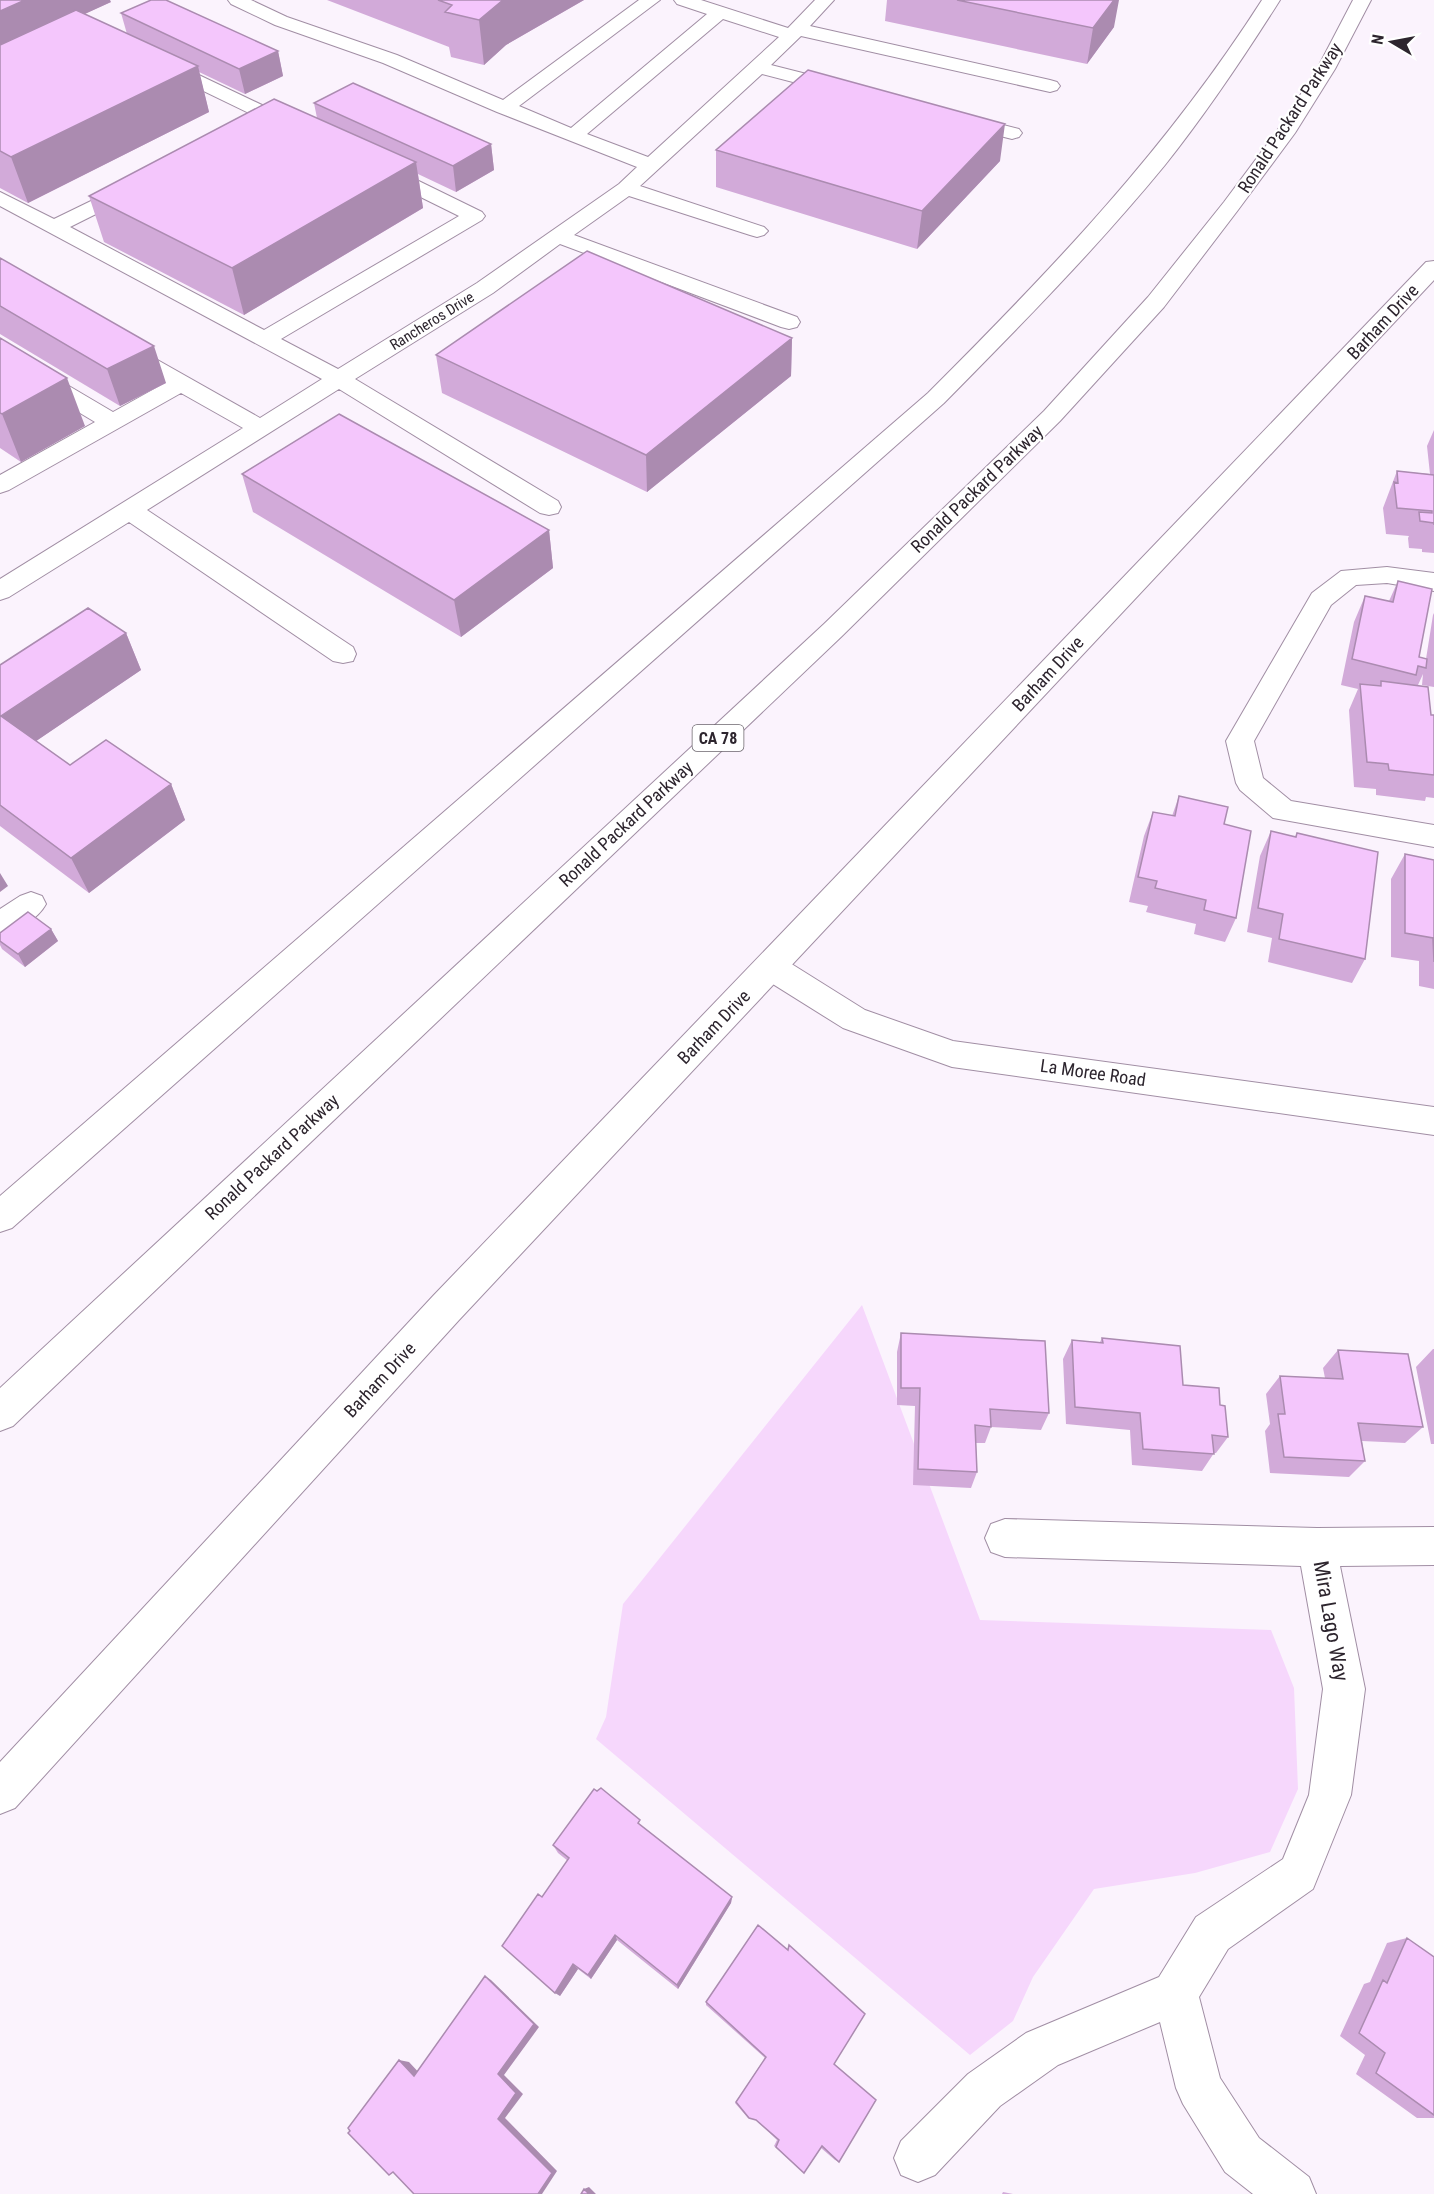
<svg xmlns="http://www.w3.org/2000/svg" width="1434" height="2194" viewBox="0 0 1434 2194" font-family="'Roboto Condensed',sans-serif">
  <rect width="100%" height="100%" fill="#fbf3fd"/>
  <path fill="#f6d7fc" d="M 862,1305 L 980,1620 L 1271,1630 L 1294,1688 L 1298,1789 L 1270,1852 L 1195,1873 L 1094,1889 L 1033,1977 L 1013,2021 L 970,2055 L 596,1739 L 606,1717 L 623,1604 Z"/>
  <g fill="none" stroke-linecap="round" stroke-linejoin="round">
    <defs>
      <path id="minor" d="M 228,0 L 251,0 L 287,17 L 397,55 L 503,100 L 639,0 L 660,0 L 519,106 L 571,128 L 707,14 L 677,4 L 674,0 L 701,0 L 788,28 L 815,0 L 834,0 L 810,26 L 1050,80 L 1057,82 L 1060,86 L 1057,90 L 1050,92 L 801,36 L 771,65 L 850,85 L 853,89 L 850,93 L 843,95 L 762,74 L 640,186 L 764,227 L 768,231 L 764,235 L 757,237 L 750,235 L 629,196 L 574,235 L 797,317 L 800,322 L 797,327 L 789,329 L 781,327 L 560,244 L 493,293 L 355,379 L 558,501 L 561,507 L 558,513 L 549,515 L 540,513 L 339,389 L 147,510 L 353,647 L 356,654 L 353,661 L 343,663 L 333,661 L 129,522 L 9,597 L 0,600 L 0,579 L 243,428 L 181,393 L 9,490 L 0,493 L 0,475 L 95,422 L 0,365 L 0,348 L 8,350 L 113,412 L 165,383 L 115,355 L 112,350 L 115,345 L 123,343 L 131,345 L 260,418 L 322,379 L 0,206 L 0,192 L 54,219 L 126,184 L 133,182 L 140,184 L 143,188 L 140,192 L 70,227 L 264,330 L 459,216 L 372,173 L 369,169 L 372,165 L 386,165 L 482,212 L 485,216 L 482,220 L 281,339 L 338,369 L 477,283 L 619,184 L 637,167 L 497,112 L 383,63 L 275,25 L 231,4 ZM 723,19 L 779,37 L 648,157 L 587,134 Z
        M 161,57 L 302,124 L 305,128 L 302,132 L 288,132 L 154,67 L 152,63 L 154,59 Z
        M 960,114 L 1019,129 L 1022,133 L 1019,137 L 1012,139 L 953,124 L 950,120 L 953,116 Z
        M 1387,567 L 1434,573 L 1434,591 L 1387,583 L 1356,585 L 1331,605 L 1254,741 L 1263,778 L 1291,801 L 1434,825 L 1434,847 L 1273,818 L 1240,790 L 1236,783 L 1226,741 L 1312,593 L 1341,571 Z
        M 31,892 L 42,896 L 46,904 C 38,919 16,932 0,937 L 0,909 L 20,896 Z
        M 771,955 L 782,958 L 865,1010 L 953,1041 L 1434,1107 L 1434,1135 L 952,1067 L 843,1028 L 760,976 L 755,967 L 760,958 Z
        M 1005,1519 L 1317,1528 L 1434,1527 L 1434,1565 L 1340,1566 L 1365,1689 L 1351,1795 L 1313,1889 L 1228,1949 L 1199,1997 L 1220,2078 L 1259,2138 L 1309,2177 L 1316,2194 L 1253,2194 L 1225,2172 L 1183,2104 L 1176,2088 L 1160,2022 L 1058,2065 L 1000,2106 L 935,2175 L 918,2182 L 901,2175 L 894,2158 L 901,2141 L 968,2074 L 1026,2033 L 1159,1977 L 1196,1917 L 1283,1859 L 1309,1795 L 1323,1689 L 1301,1566 L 1005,1557 L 991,1552 L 985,1538 L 991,1524 Z"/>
      <path id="major" d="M 1434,261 L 1434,280 L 459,1320 L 15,1808 L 0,1814 L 0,1762 L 433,1296 L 1426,262 Z"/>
      <path id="highway" d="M 1262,0 L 1280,0 C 1244,57 1207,112 1165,165 C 1096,249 1020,326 944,403 L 12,1228 L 0,1232 L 0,1196 L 928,393 C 1053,268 1166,150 1262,0 Z
        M 1353,0 L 1371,0 L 1335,69 L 1295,133 L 1238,210 L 1164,307 L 1060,421 L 842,636 L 13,1426 L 0,1431 L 0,1388 L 824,624 L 1044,411 L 1148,297 L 1224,202 L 1277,131 L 1317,69 Z"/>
    </defs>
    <use href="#minor" stroke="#a18ea4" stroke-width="2"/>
    <use href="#major" stroke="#a18ea4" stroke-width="2"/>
    <use href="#highway" stroke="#a18ea4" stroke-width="2"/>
    <use href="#minor" fill="#fff" fill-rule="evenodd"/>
    <use href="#major" fill="#fff" fill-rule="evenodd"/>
    <use href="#highway" fill="#fff" fill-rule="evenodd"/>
  </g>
  <path fill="#d2aad9" d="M 0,0 L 111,2 L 84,14 L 127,34 L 121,13 L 278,51 L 283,76 L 245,94 L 199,72 L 209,112 L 28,203 L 0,188 Z
    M 327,0 L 584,0 L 506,45 L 484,65 L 451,57 L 449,47 Z
    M 887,0 L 1114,0 L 1114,27 L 1087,64 L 885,21 Z
    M 314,103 L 491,144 L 494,170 L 456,192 L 418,174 L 423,208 L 244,315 L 104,242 L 89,196 L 317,118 Z
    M 716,150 L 1000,161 L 917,249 L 716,187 Z
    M 0,258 L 166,383 L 120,406 L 0,334 Z
    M 0,338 L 85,426 L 21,462 L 0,448 Z
    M 792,338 L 791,376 L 647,492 L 442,393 L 436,355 Z
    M 1434,430 L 1434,553 L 1422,552 L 1422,549 L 1409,548 L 1408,538 L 1409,536 L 1386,534 L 1383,508 L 1397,471 L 1430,474 L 1427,446 Z
    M 242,474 L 549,530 L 553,568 L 461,637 L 253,512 Z
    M 1398,581 L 1419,657 L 1426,659 L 1433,615 L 1434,613 L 1434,687 L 1422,685 L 1423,674 L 1418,685 L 1431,715 L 1434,715 L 1434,798 L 1426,797 L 1425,801 L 1376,795 L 1376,789 L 1354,787 L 1349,710 L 1358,689 L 1341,685 L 1354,622 L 1365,596 L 1389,601 Z
    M 126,633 L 141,670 L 36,741 L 70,765 L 171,784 L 185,820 L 89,893 L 0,826 L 0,665 Z
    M 1179,796 L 1224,824 L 1236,918 L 1225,942 L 1194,934 L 1196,924 L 1146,912 L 1148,906 L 1129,902 L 1144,836 L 1153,812 L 1172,816 Z
    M 1271,831 L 1295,837 L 1297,833 L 1365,959 L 1352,983 L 1268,962 L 1272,938 L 1247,932 L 1260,856 Z
    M 1405,854 L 1434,860 L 1434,989 L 1419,986 L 1419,961 L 1391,957 L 1391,879 Z
    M 51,929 L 58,941 L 25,967 L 2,949 L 0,945 L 0,933 Z
    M 901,1333 L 1049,1413 L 1041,1430 L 991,1427 L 985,1443 L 976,1443 L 977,1472 L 971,1488 L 913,1485 L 915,1406 L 897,1405 L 897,1352 Z
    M 1102,1338 L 1183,1385 L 1220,1405 L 1228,1437 L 1216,1453 L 1214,1453 L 1202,1471 L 1132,1465 L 1130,1430 L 1066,1424 L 1063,1359 L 1072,1340 L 1100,1342 Z
    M 1433,1349 L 1434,1349 L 1434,1444 L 1431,1444 L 1416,1367 Z
    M 1338,1350 L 1423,1427 L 1405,1443 L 1362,1441 L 1365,1461 L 1349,1477 L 1270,1473 L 1265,1431 L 1270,1424 L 1266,1394 L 1280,1376 L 1325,1378 L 1323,1368 Z
    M 642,1826 L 732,1897 L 731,1903 L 678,1989 L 617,1940 L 591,1979 L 578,1969 L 560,1996 L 568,1861 L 558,1853 L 553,1845 Z
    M 1407,1938 L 1434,1957 L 1434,2118 L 1417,2118 L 1356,2074 L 1365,2055 L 1340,2036 L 1364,1984 L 1370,1982 L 1387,1943 Z
    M 706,2002 L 834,2064 L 839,2162 L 835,2160 L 821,2148 L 804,2173 L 774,2146 L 777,2140 L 755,2119 L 748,2118 L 735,2103 L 765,2058 L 706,2005 Z
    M 1003,2192 L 1013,2194 L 1002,2194 Z"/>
  <path fill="#ab8bb0" d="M 25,0 L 110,0 L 111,2 L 0,53 L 0,11 Z
    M 503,0 L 584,0 L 506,45 L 484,65 L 479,20 Z
    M 1114,0 L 1119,0 L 1114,27 L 1087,64 L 1093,28 Z
    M 278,51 L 283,76 L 245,94 L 239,69 Z
    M 198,66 L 209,112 L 28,203 L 11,157 Z
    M 1005,124 L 1000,161 L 917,249 L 922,211 Z
    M 491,144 L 494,170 L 456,192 L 453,166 Z
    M 416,162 L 423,208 L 244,315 L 232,268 Z
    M 792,338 L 791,376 L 647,492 L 646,455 Z
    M 154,346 L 166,383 L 120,406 L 107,369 Z
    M 67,378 L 85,426 L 21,462 L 2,414 Z
    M 549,530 L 553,568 L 461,637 L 454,600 Z
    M 126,633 L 141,670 L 20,752 L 1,716 Z
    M 171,784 L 185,820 L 89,893 L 71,858 Z
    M 0,873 L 8,886 L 0,892 Z
    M 51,929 L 58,941 L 25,967 L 18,954 Z
    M 732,1897 L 731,1903 L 678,1989 L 677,1985 Z
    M 615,1935 L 617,1940 L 591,1979 L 588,1975 Z
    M 573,1964 L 578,1969 L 560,1996 L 555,1993 Z
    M 485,1976 L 491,1980 L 539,2027 L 504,2075 L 523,2094 L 505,2118 L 557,2171 L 542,2194 L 538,2194 L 498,2119 Z
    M 399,2060 L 409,2062 L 423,2077 L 414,2076 Z
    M 589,2187 L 596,2194 L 589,2194 L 584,2189 Z"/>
  <path fill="#f4c6fc" stroke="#ab8bb0" stroke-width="1.5" d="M 0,0 L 25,0 L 0,11 Z
    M 151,0 L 166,0 L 278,51 L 239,69 L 121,13 Z
    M 438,0 L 503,0 L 479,20 L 445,12 L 452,5 Z
    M 957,0 L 1114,0 L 1093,28 Z
    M 76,10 L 198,66 L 11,157 L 0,151 L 0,45 Z
    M 808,70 L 1005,124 L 922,211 L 716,150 Z
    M 353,83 L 491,144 L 453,166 L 314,103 Z
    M 274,99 L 416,162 L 232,268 L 89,196 Z
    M 587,251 L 792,338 L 646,455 L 436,355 Z
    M 0,258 L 154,346 L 107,369 L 0,306 Z
    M 0,338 L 67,378 L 2,414 L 0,413 Z
    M 339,414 L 549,530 L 454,600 L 242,474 Z
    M 1397,471 L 1434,475 L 1434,525 L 1434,523 L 1420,521 L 1419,512 L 1432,513 L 1432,511 L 1397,508 L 1394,482 L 1398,483 Z
    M 1398,581 L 1432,589 L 1419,657 L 1427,659 L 1426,668 L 1418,666 L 1416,675 L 1352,659 L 1365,596 L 1393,602 Z
    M 88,608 L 126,633 L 1,716 L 70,765 L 106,740 L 171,784 L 71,858 L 0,805 L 0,665 Z
    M 1381,681 L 1428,687 L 1431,715 L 1434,715 L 1434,775 L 1389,770 L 1388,764 L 1367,762 L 1360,684 L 1381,686 Z
    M 1179,796 L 1228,807 L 1224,824 L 1251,831 L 1236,918 L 1204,910 L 1206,900 L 1155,888 L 1157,881 L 1138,877 L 1153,812 L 1175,816 Z
    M 1271,831 L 1296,837 L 1297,833 L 1378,852 L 1365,959 L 1279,939 L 1283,914 L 1258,908 Z
    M 1405,854 L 1434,860 L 1434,962 L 1433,938 L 1405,933 Z
    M 28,912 L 51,929 L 18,954 L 0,941 L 0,933 Z
    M 901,1333 L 1045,1341 L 1049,1413 L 990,1409 L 991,1427 L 975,1425 L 977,1472 L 918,1469 L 920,1388 L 901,1388 Z
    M 1102,1338 L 1180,1346 L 1183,1385 L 1219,1388 L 1220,1405 L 1225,1406 L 1228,1437 L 1212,1435 L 1214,1454 L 1143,1449 L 1140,1413 L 1075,1407 L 1072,1340 L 1103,1343 Z
    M 1338,1350 L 1408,1354 L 1423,1427 L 1358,1423 L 1365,1461 L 1284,1457 L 1278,1414 L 1285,1414 L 1280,1376 L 1343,1379 Z
    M 601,1788 L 640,1820 L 638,1823 L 732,1897 L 677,1985 L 615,1935 L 588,1975 L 573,1964 L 555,1993 L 502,1946 L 538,1894 L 542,1897 L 569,1858 L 553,1845 L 594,1789 L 597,1791 Z
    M 758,1925 L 788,1950 L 789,1945 L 865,2014 L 834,2064 L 876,2100 L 839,2162 L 822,2146 L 804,2173 L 776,2147 L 779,2140 L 756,2120 L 749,2118 L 736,2102 L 766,2057 L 706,2002 Z
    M 1407,1938 L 1434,1957 L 1434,2115 L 1376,2073 L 1385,2053 L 1359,2033 L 1383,1980 L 1387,1983 Z
    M 485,1976 L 534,2024 L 498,2074 L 516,2093 L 498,2119 L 552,2173 L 538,2194 L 414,2194 L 393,2172 L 389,2175 L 348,2133 L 350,2131 L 348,2128 L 399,2060 L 414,2076 Z
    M 584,2189 L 589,2194 L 581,2194 Z"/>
  <g text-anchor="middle" stroke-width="4.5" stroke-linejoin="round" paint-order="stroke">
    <g font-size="15" fill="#2d252e" stroke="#fff">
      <text transform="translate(432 321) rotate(-32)" y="5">Rancheros Drive</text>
    </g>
    <rect fill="#fff" stroke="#6c666d" stroke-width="1.5" x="692.5" y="725" width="51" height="26" rx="4.5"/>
    <g font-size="16" font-weight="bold" fill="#2d252e">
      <text x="718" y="744">CA 78</text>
    </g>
    <g font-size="18" fill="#2d252e" stroke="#fff">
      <text transform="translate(1290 118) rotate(-57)" y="6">Ronald Packard Parkway</text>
      <text transform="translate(1383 322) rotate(-47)" y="6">Barham Drive</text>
      <text transform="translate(977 489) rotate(-44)" y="6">Ronald Packard Parkway</text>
      <text transform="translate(1048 674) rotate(-47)" y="6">Barham Drive</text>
      <text transform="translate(626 824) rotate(-43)" y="6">Ronald Packard Parkway</text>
      <text transform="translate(714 1027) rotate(-46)" y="6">Barham Drive</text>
      <text transform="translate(1093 1073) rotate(8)" y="6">La Moree Road</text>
      <text transform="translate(272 1157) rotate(-43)" y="6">Ronald Packard Parkway</text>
      <text transform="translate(380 1380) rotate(-47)" y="6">Barham Drive</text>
    </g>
    <g font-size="21" fill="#2d252e" stroke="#fff">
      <text transform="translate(1331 1621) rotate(80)" y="7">Mira Lago Way</text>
    </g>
  </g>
  <g transform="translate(1392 42) rotate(280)" stroke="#ffffff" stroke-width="4.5" paint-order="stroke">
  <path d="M0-4.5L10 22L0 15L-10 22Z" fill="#2d252e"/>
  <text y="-9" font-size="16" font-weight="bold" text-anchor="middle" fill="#2d252e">N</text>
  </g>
</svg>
